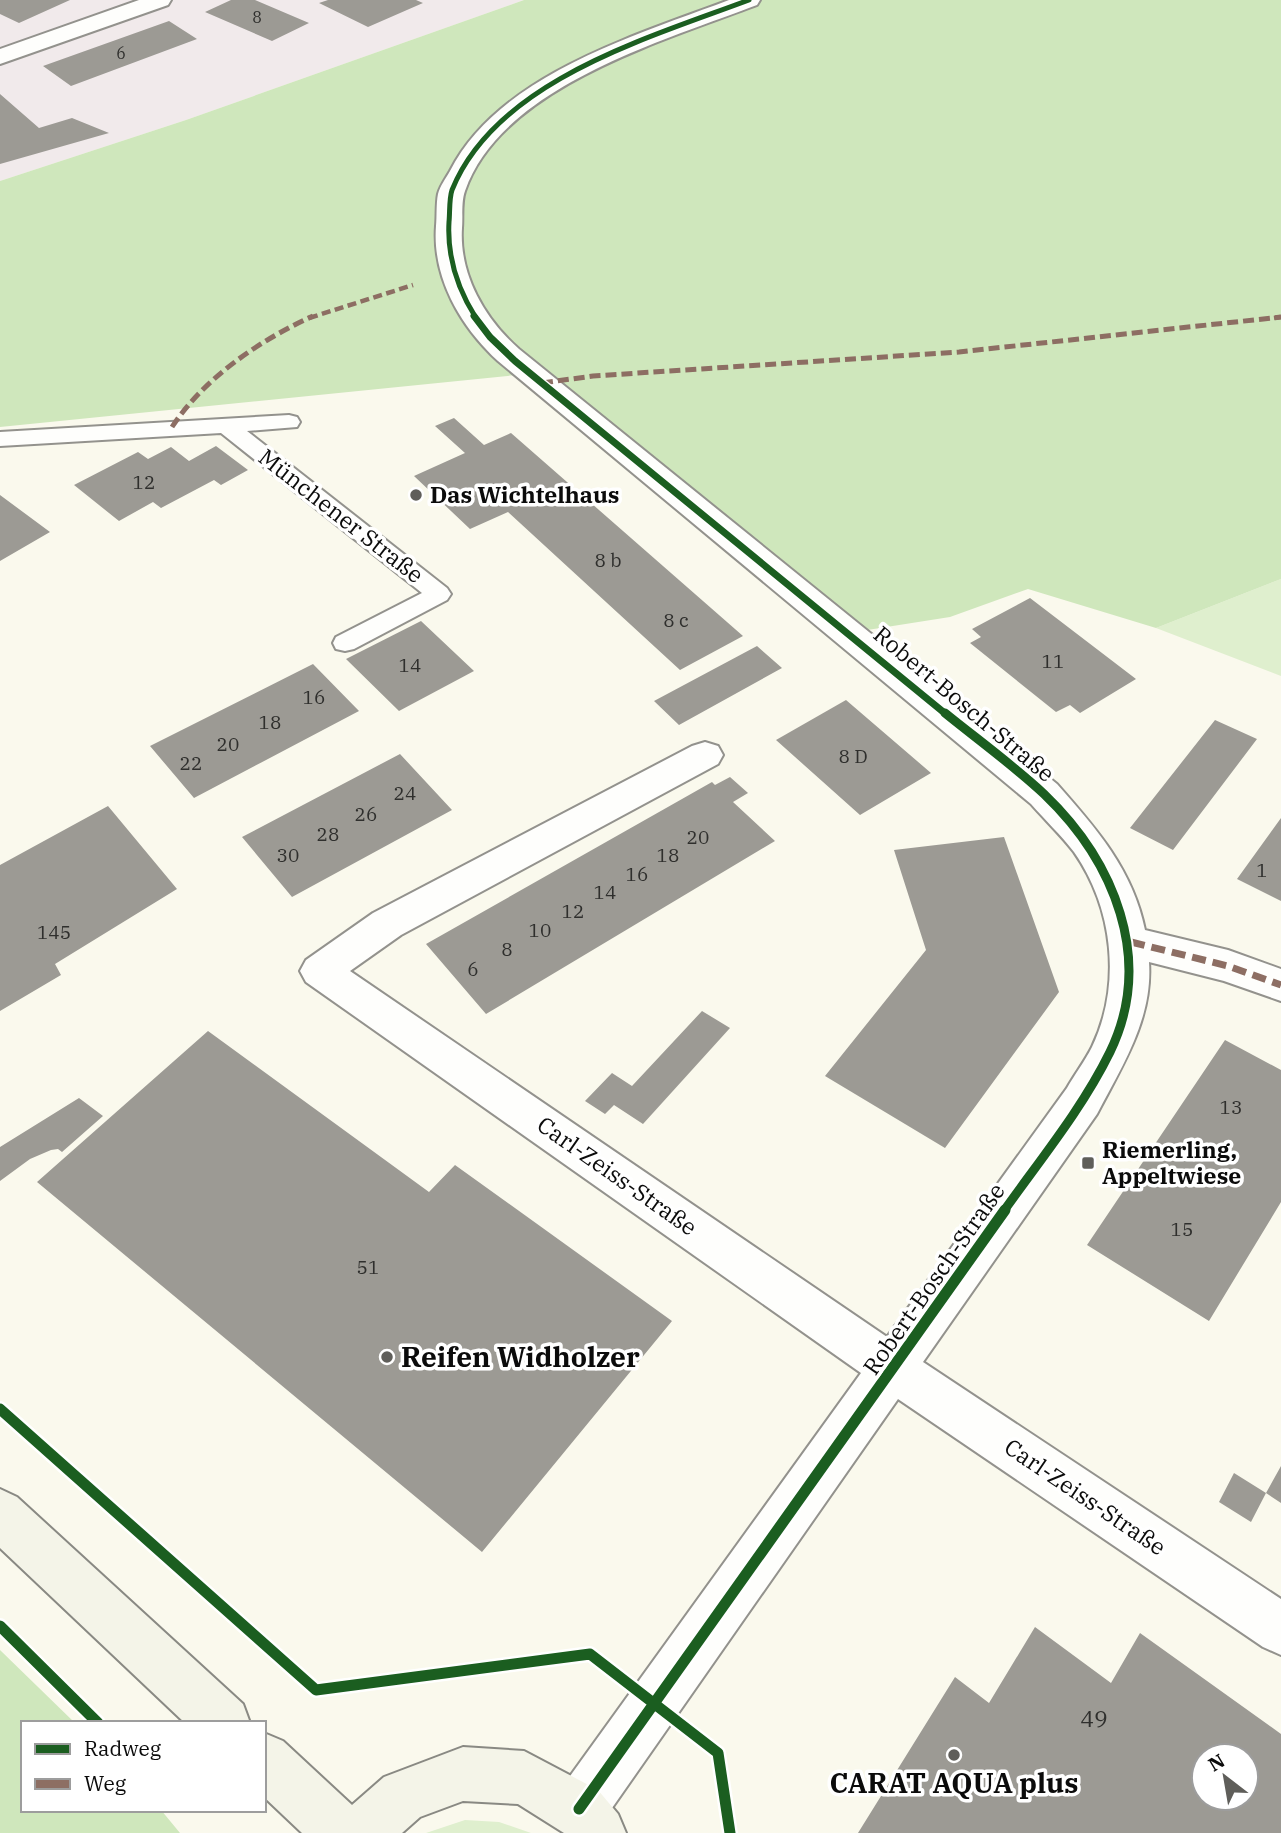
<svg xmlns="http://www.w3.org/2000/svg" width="1281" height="1833" viewBox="0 0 1281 1833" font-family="'IBM Plex Serif',serif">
  <rect width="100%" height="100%" fill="#faf9ed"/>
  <path fill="#f1eaeb" d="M 0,0 L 524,0 L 186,120 L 0,181 Z"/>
  <path fill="#dfefce" d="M 1281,579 L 1281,676 L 1156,628 Z
    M 465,1820 L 499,1822 L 531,1833 L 426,1833 Z"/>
  <path fill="#cfe7bc" d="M 524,0 L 1281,0 L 1281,579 L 1156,628 L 1028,589 L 950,617 L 861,631 L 546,372 L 0,427 L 0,181 L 186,120 Z
    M 0,1650 L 75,1723 L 23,1723 L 23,1810 L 161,1810 L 180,1833 L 0,1833 Z"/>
  <path fill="#9c9a94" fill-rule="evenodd" d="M 0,0 L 70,0 L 19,23 L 0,14 Z
    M 231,0 L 255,0 L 309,23 L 272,41 L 205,12 Z
    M 328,0 L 416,0 L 423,3 L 368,27 L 319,3 Z
    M 169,21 L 197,39 L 71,86 L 43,66 Z
    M 0,94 L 39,128 L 72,118 L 109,133 L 0,164 Z
    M 454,418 L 484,445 L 511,433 L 743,636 L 680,670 L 508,512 L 470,529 L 414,476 L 465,453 L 435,426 Z
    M 216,446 L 248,470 L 221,485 L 214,480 L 161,508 L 153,502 L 119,521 L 74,485 L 138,452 L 148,459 L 171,447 L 189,461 Z
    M 0,495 L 50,532 L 0,561 Z
    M 1030,598 L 1136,679 L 1080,713 L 1070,705 L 1056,712 L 970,643 L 981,637 L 972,629 Z
    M 421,621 L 474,671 L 399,711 L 346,659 Z
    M 757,646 L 782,668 L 679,725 L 654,701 Z
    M 313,664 L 359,711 L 194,798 L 150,746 Z
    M 846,700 L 931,773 L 860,815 L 776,740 Z
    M 1215,720 L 1257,739 L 1173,850 L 1130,828 Z
    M 400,754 L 452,810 L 292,897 L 242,837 Z
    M 730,777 L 748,793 L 733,802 L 775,841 L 486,1014 L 426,944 L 682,799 L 712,782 L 715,785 Z
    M 108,806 L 177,889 L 55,964 L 61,975 L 0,1011 L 0,865 Z
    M 1281,818 L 1281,901 L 1237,879 Z
    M 1004,837 L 1059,992 L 945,1148 L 825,1076 L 926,950 L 894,850 Z
    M 702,1011 L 730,1028 L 643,1124 L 614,1105 L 605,1114 L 585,1101 L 612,1073 L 632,1086 Z
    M 208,1031 L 429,1192 L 455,1165 L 672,1321 L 482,1552 L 37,1182 Z
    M 1225,1040 L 1281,1070 L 1281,1202 L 1209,1321 L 1087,1245 Z
    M 79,1098 L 103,1116 L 62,1152 L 58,1149 L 51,1150 L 30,1159 L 0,1181 L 0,1147 Z
    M 1281,1466 L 1281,1503 L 1266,1493 L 1251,1522 L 1219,1502 L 1234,1473 L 1266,1493 Z
    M 1035,1627 L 1111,1683 L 1140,1633 L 1281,1734 L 1281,1833 L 858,1833 L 955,1677 L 989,1703 ZM 1204,1756 L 1246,1756 L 1246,1798 L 1204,1798 Z"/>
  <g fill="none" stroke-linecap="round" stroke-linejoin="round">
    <defs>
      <path id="service" d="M 289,415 L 297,417 L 300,422 L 297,427 L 247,431 L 447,588 L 451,594 L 447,600 L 354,649 L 345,651 L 336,649 L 333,643 L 336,637 L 422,593 L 221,433 L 0,446 L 0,432 Z"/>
      <path id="minor" d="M 139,0 L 171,0 L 168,5 L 0,64 L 0,49 Z
        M 729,0 L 760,0 L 757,5 C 663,41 501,87 465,191 C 461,202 463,217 462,228 C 459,275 485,319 519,349 L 1057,784 C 1096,828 1133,870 1145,930 L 1228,950 L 1281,969 L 1281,1001 L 1224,981 L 1149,962 C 1153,1019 1122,1066 1097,1114 L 923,1362 L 1281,1599 L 1281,1655 L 1263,1647 L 898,1399 L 598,1828 C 584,1833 574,1833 560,1828 L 552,1809 L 560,1790 L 861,1373 L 306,982 L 300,971 L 306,960 L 373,913 L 692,746 L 705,742 L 718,746 L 723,755 L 718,764 L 401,935 L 350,971 L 887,1337 L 1067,1088 C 1075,1074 1085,1061 1092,1047 C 1122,984 1113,908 1074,852 C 1061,835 1045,820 1031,804 L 498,361 C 461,327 432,278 436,226 C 437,216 436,204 438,194 C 440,186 446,178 450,171 C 499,75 634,36 729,0 Z"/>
      <path id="secondary" d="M 0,1489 L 17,1497 L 243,1704 L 250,1723 L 185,1723 L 0,1548 Z
        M 264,1733 L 283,1741 L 352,1805 L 384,1777 L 463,1747 L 524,1751 L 598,1790 L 618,1814 L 626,1833 L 564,1833 L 518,1804 L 463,1801 L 420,1817 L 402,1833 L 302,1833 L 264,1797 Z"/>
    </defs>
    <use href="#service" stroke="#93928d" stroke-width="4"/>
    <use href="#minor" stroke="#93928d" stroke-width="4"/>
    <use href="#secondary" stroke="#898983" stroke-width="4"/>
    <use href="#service" fill="#fefefc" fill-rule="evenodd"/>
    <use href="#minor" fill="#fefefc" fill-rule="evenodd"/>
    <use href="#secondary" fill="#f4f4e8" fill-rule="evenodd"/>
    <path stroke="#8d6e63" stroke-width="4.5" stroke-dasharray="9 4.5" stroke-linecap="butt" d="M 309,318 L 413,285
      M 1274,318 L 1281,317"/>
    <path stroke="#8d6e63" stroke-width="5" stroke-dasharray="11 5" stroke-linecap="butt" d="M 542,383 L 593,376 L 959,352 L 1281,317
      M 172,427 C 204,378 260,340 313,316"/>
    <path stroke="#8d6e63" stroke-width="7" stroke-dasharray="14 7" stroke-linecap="butt" d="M 1131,942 L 1228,966 L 1281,985"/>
    <defs>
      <path id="cycleway-far3" d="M 476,318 C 457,288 447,257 449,222 C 450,212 449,199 452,190 C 496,81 648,38 749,0"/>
      <path id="cycleway-far2" d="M 474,316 L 490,337 L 515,361 L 947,715"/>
      <path id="cycleway-far1" d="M 945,713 C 977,739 1013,765 1044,794 C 1114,861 1155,959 1110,1052 C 1082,1109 1040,1160 1003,1212"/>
      <path id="cycleway" d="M 0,1409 L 316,1690 L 590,1654 L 718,1753 L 730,1833
        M 0,1626 L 98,1723
        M 579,1809 L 1005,1210"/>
    </defs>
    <use href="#cycleway-far3" stroke="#fff" stroke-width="8"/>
    <use href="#cycleway-far2" stroke="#fff" stroke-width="10"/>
    <use href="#cycleway-far1" stroke="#fff" stroke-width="13"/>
    <use href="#cycleway" stroke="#fff" stroke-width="16"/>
    <use href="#cycleway-far3" stroke="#1b5e20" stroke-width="5"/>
    <use href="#cycleway-far2" stroke="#1b5e20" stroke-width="7"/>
    <use href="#cycleway-far1" stroke="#1b5e20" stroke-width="9"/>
    <use href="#cycleway" stroke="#1b5e20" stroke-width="11"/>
  </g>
  <g fill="#5f5e5a" stroke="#fff" stroke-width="2.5">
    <circle cx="416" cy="495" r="7"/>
    <rect x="1081" y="1156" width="14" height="14" rx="3.5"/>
    <circle cx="387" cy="1357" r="7"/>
    <circle cx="954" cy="1755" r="7"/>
  </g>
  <g text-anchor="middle" stroke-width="7" stroke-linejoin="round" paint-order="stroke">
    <g font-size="16" fill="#2f2f2d">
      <text x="257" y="23">8</text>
      <text x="121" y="59">6</text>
    </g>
    <g font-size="19" fill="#2f2f2d">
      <text x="144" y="489">12</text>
      <text x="608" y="567">8 b</text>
      <text x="676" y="627">8 c</text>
      <text x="1053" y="668">11</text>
      <text x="410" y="672">14</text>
      <text x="314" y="704">16</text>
      <text x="270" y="729">18</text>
      <text x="228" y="751">20</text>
      <text x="853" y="763">8 D</text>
      <text x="191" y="770">22</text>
      <text x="405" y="800">24</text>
      <text x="366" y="821">26</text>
      <text x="328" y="841">28</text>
      <text x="698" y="844">20</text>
      <text x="288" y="862">30</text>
      <text x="668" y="862">18</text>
      <text x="1262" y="877">1</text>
      <text x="637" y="881">16</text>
      <text x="605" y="899">14</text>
      <text x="573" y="918">12</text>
      <text x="540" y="937">10</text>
      <text x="54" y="939">145</text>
      <text x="507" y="956">8</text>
      <text x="473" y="976">6</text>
      <text x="1231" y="1114">13</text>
      <text x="1182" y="1236">15</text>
      <text x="368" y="1274">51</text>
    </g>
    <g font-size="23" font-weight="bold" fill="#0b0b0b" stroke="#fff" text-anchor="start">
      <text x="430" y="503">Das Wichtelhaus</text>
      <text x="1102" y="1158">Riemerling,<tspan x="1102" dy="26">Appeltwiese</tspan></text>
    </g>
    <g font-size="23" fill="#0b0b0b" stroke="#fff">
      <text transform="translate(341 516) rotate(38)" y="8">Münchener Straße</text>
      <text transform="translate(964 704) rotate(40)" y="8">Robert-Bosch-Straße</text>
      <text transform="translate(617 1176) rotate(35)" y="8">Carl-Zeiss-Straße</text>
      <text transform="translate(934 1279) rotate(-55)" y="8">Robert-Bosch-Straße</text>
      <text transform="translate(1085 1497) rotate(34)" y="8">Carl-Zeiss-Straße</text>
    </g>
    <g font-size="23" fill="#2f2f2d">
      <text x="1094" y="1727">49</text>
    </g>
    <g font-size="28" font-weight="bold" fill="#0b0b0b" stroke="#fff" text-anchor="start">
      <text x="401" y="1367">Reifen Widholzer</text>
      <text x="954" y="1793" text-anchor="middle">CARAT AQUA plus</text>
    </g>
  </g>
  <rect x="21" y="1721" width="245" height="91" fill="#ffffff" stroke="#9d9d9d" stroke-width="2"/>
  <rect x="35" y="1744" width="35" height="10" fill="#1b5e20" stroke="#9d9d9d" stroke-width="2"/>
  <text x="84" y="1756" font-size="21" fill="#0b0b0b">Radweg</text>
  <rect x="35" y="1779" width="35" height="10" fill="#8d6e63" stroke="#9d9d9d" stroke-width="2"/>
  <text x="84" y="1791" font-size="21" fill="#0b0b0b">Weg</text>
  <g transform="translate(1225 1777) rotate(329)"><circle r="33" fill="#ffffff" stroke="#9d9d9d" stroke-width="2"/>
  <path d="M0-5L12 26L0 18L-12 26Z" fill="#5f5e5a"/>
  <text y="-10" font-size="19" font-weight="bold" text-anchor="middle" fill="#0b0b0b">N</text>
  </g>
</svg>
